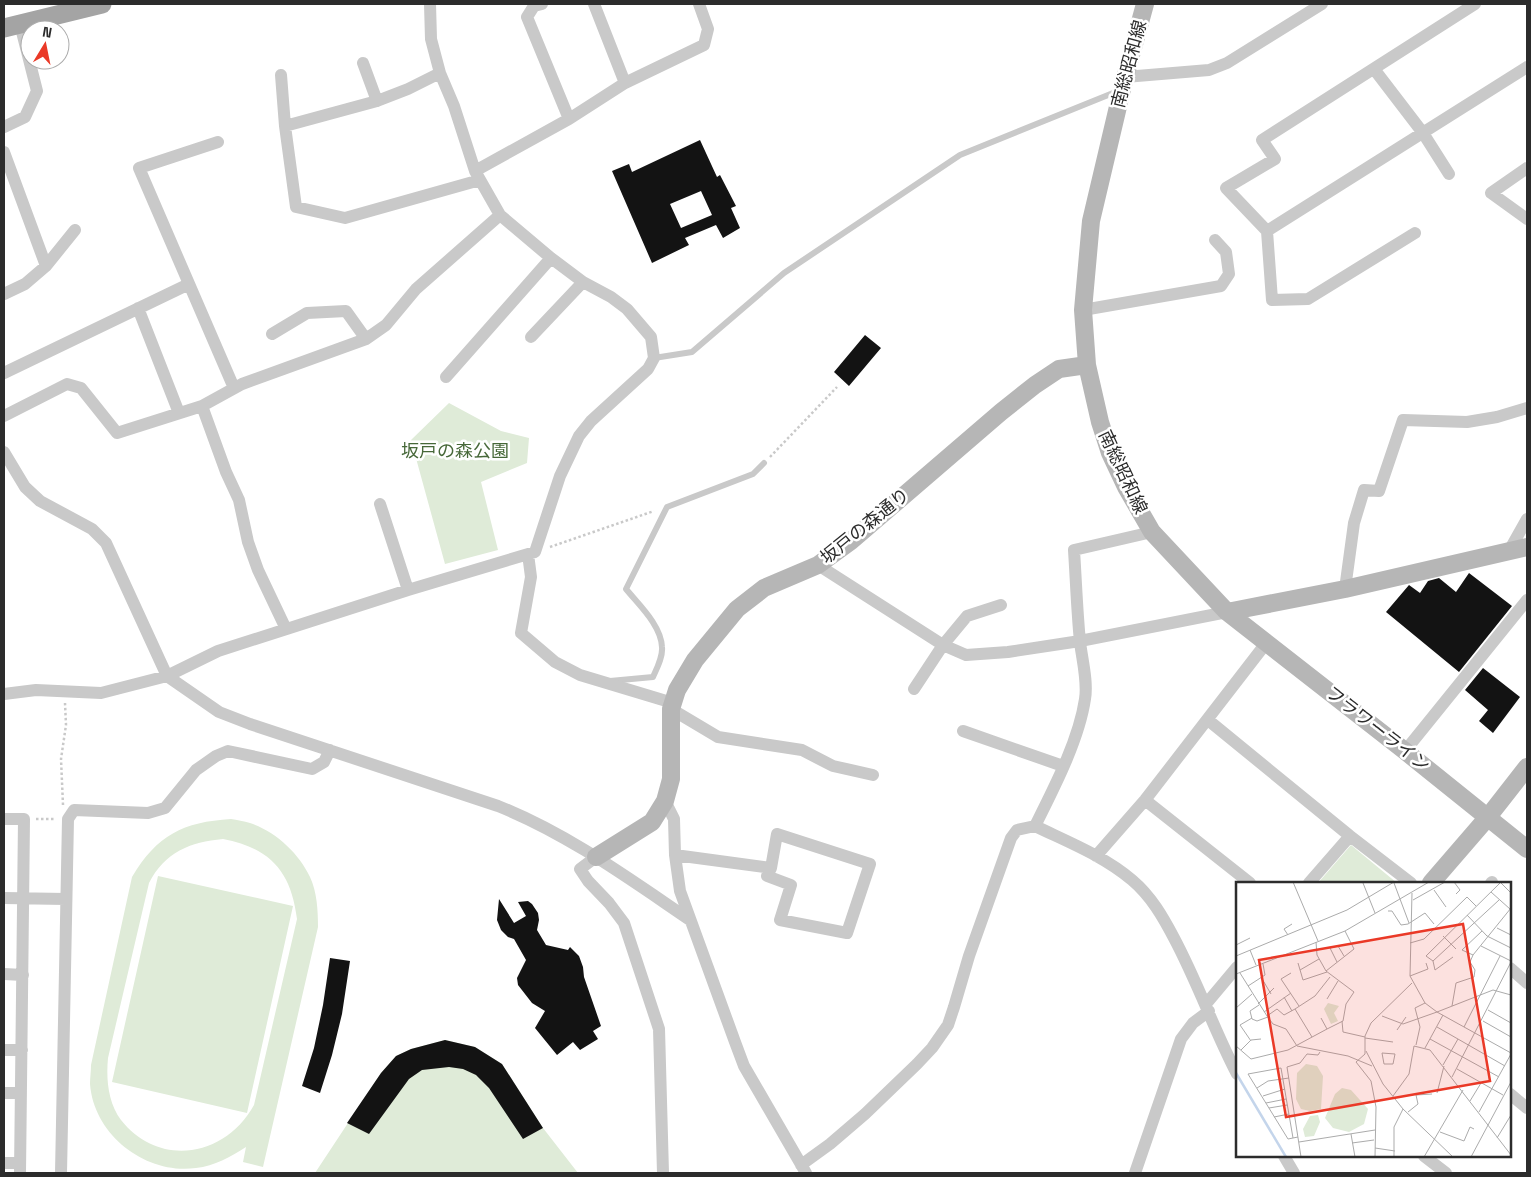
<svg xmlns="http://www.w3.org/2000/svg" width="1531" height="1177" viewBox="0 0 1531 1177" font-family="'Space Grotesk','Noto Sans JP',sans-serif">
  <rect width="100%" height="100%" fill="#fff"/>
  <path fill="#dfebd8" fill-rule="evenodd" d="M 449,403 L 501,431 L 529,438 L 527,463 L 481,482 L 498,550 L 445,564 L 411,440 Z
    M 231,819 C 237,820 244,821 250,823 C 275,831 299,853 310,877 C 317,892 318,910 318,927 L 263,1167 L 243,1162 L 246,1147 C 230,1157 215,1166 196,1168 C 147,1175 94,1136 90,1084 C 90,1078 91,1071 91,1065 L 132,877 C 157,835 183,822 231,819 ZM 223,839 C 270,848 291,871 297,919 L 254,1105 C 226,1156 160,1169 121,1120 C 108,1103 106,1079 108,1058 L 149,883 C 165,852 190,842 223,839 Z
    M 1351,845 L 1397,883 L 1318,883 Z
    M 158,876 L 293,906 L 247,1113 L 112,1082 Z
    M 445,1040 L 475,1047 L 502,1064 L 543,1128 L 578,1173 L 315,1173 L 381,1073 L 396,1056 L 411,1049 Z"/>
  <path fill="#131313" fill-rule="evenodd" d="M 700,140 L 717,177 L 720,175 L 736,206 L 731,208 L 740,228 L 723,238 L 716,225 L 685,238 L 689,245 L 652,263 L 612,171 L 629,164 L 632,172 ZM 701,191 L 712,215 L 681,228 L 670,204 Z
    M 865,335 L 881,348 L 849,386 L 834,372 Z
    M 1469,573 L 1512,606 L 1459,672 L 1386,612 L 1409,585 L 1420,593 L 1428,581 L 1439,578 L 1456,592 Z
    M 1483,668 L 1520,697 L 1493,733 L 1479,721 L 1488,710 L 1465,690 Z
    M 499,899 L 514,923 L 526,916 L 518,902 L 528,901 L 532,904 L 538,913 L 539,920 L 537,930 L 546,945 L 568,950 L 570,947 L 579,956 L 583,967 L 584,977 L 601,1026 L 593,1031 L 598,1039 L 580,1050 L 573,1042 L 557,1055 L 535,1028 L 545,1011 L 532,1003 L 518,985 L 517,978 L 526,960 L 514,939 L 508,937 L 501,930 L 497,920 Z
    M 330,958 L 350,961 L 342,1014 L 332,1055 L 320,1093 L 302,1086 L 314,1048 L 323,1005 Z
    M 445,1040 L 475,1047 L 502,1064 L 543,1128 L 523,1139 L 489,1088 L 476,1075 L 463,1069 L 449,1067 L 422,1070 L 409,1079 L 369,1134 L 347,1123 L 381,1073 L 396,1056 L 411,1049 Z"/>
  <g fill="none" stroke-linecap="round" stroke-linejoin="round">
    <path stroke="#c9c9c9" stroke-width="2.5" stroke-dasharray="2.5 2.5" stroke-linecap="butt" d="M 770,457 L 837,387
      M 550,547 L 654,511
      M 63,805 L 61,759 L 66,725 L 65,703
      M 36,819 L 55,819"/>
    <path stroke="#c9c9c9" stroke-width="6" d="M 654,358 L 692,352 L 784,273 L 960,155 L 1118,91
      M 610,681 L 653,677 C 657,668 663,657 662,647 C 661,625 639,605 626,589 L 667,507 L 753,474 L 764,463"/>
    <path stroke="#c9c9c9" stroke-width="12" d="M 542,4 L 534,6 L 527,17 L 569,119
      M 594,4 L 625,83
      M 363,63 L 377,101
      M 1374,69 L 1423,133 L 1449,174
      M 281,75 L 285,126 L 296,207 L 345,218 L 480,180
      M 1125,77 L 1209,70 L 1227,63 L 1322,4
      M 285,126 L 377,101 L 408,89 L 440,73
      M 4,127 L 25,117 L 37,91 L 20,24
      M 218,142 L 139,168 L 234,388
      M 4,152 L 46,266
      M 1527,168 L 1491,193 L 1527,219
      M 475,171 L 569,119 L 625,83 L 704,45 L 708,29 L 699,4
      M 1267,231 L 1527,67
      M 1415,233 L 1308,299 L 1272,300 L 1267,231 L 1226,188 L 1275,159 L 1262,140 L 1475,4
      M 4,294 L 25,284 L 46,266 L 75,230
      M 138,308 L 179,413
      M 1083,310 L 1221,286 L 1229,274 L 1226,252 L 1215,240
      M 272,334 L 307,313 L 346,311 L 366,339
      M 531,337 L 583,282
      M 4,373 L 189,284
      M 446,377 L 551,258
      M 202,406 L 226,472 L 239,500 L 248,542 L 258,570 L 286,629
      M 4,416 L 67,384 L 81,388 L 117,433 L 202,406 L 242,384 L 366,339 L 386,325 L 416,289 L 500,215
      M 4,452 L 25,487 L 40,501 L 92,529 L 106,543 L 167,676 L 219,712 L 250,724 L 498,806 C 568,834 628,878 690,920
      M 1509,551 L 1527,519
      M 528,554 L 531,577 L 521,633 L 555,662 L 580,675 L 673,703
      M 818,565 L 943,645 L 966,655 L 1008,652 L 1080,641 L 1227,612
      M 1345,589 L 1354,523 L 1364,490 L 1379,491 L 1403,420 L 1467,422 L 1497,417 L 1527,408
      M 408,590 L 535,552 L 560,476 L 579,436 L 591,421 L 648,369 L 654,358 L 651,337 L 627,309 L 611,297 L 583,282 L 551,258 L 500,215 L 475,171 L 454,106 L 440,73 L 431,39 L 430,4
      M 914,689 L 943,645 L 967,616 L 1001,605
      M 4,694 L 36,690 L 101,693 L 167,676 L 218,651 L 408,590 L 380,504
      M 671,709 L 718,737 L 802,750 L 833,766 L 873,775
      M 1208,720 L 1350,836 L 1411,883
      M 963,731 L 1063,766
      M 1405,751 L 1527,600
      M 1145,800 L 1250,883
      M 665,801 L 674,819 L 675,855 L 680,891 L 735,1042 L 744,1066 L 806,1173
      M 4,819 L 24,819 L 20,1173
      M 1035,826 C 1054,788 1079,740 1085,699 C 1088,682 1082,659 1080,642 C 1077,611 1076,581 1074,550 L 1152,532
      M 777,834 L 870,864 L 847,933 L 780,920 L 791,885 L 767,876 L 771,868 Z
      M 675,855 L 771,868
      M 1096,856 L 1145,800 L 1267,642
      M 596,857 L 580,869 L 588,881 L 609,903 L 624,923 L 659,1029 L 663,1173
      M 1309,883 L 1350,836
      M 1491,883 L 1492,882
      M 4,898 L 66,899
      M 1510,968 L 1527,983
      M 4,974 L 23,975
      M 1206,1004 L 1237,967
      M 4,1050 L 22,1050
      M 4,1093 L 21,1093
      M 1510,1094 L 1527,1108
      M 1284,1156 L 1294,1173
      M 1424,1156 L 1446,1173
      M 4,1163 L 20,1163
      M 801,1165 L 830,1144 L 865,1114 L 917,1064 L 932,1048 L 948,1025 L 954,1007 L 969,956 L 1011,838 L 1017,830 L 1035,826 C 1068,842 1104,856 1132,880 C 1151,896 1163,917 1174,938 C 1198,983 1214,1030 1237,1074
      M 61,1173 L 68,819 L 74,810 L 148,813 L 165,808 L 196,770 L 216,756 L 228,751 L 312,769 L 324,762 L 330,750
      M 1135,1173 L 1181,1039 L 1193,1023 L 1209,1011"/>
    <path stroke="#b6b6b6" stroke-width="18" d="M 1145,4 L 1125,77 L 1091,221 L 1083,310 L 1087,365 L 1100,422 L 1110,453 L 1126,487 L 1152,532 L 1227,612 L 1405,751 L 1527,849
      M 1227,612 L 1345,589 L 1527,547
      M 596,857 L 652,822 L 665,801 L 671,779 L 671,709 L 677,690 L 695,660 L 737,609 L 764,588 L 818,565 L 851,541 L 1001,412 L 1035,385 L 1059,369 L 1087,365
      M 1431,883 L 1488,817 L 1527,767"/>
    <path stroke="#a4a4a4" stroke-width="19" d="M 4,28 L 102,4"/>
  </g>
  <g text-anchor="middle" stroke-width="5" stroke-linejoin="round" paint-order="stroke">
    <g font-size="18" fill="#2c2c2c" stroke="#fff">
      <text transform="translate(1129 64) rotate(-75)" y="6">南総昭和線</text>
      <text transform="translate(1123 472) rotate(65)" y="6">南総昭和線</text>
      <text transform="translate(865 526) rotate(-39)" y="6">坂戸の森通り</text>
      <text transform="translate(1378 729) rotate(38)" y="6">フラワーライン</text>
    </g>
    <g font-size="18" fill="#476839" stroke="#fff">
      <text x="455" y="457">坂戸の森公園</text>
    </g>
  </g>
  <g transform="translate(1236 882)">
    <rect width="275" height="275" fill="#fff"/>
    <path d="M 92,121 L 103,124 L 98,131 L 102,139 L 95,142 L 88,127 ZM 70,182 L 81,184 L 87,194 L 85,227 L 74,229 L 65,227 L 60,217 L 61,191 ZM 106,206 L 115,208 L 132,227 L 128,242 L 113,250 L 97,246 L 89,236 L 99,212 ZM 82,233 L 84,240 L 78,254 L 69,255 L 67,247 L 74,234 Z" fill="#dfebd8"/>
    <path fill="none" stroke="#c4d5eb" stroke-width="2.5" d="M 0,191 L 50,275"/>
    <path fill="none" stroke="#ababab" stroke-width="1" d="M 57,0 L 82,59M 218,0 L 224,8 L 220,12M 264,0 L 275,11M 127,1 L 139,31M 158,1 L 173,41M 198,8 L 210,25M 255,10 L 274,27M 176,11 L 174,94 L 189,121 L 201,130 L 257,108 L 275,113M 177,18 L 209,0M 152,29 L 156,29 L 165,43 L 172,42 L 189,31 L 198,42M 231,33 L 251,54 L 275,66M 261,46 L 275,53M 52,53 L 48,47 L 56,42M 207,54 L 220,67M 80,60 L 81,73 L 90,89 L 118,110 L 110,122 L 107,139 L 91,147M 174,61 L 188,57 L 231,15 L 240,24M 0,63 L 14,56M 245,64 L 275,79M 14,68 L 20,83M 237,73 L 226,68 L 246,49M 0,74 L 111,28 L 158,0M 217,75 L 199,88 L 197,79 L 190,74 L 264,1M 197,79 L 263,18M 101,80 L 94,66 L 102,64 L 108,74M 62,81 L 67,98 L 91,90M 64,88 L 83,77M 90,89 L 118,67 L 109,49M 4,91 L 31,134 L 37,142 L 50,147 L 61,164 L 112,174 L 136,184M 55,91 L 45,97 L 63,124M 0,92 L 109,49 L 193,0M 174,94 L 192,87 L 190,81M 25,95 L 35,112M 12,104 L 29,93 L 27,82M 48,115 L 56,129M 91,117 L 102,99M 22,122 L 38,106M 23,123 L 14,129 L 16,137 L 21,139 L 32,135M 216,124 L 220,101 L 238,95 L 239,88 L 234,80 L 237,73 L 275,26M 0,126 L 16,112M 59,127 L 76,155M 252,128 L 275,141M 28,130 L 55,111M 31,134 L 41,127 L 48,133 L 59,127 L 79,114 L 94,95M 146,134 L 167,142 L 201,130 L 275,171M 106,139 L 107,150 L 129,155M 247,139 L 275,155M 201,145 L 269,184M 228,145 L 264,74M 161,148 L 170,135M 129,156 L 157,160M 194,157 L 263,195M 15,159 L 4,143 L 16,136M 180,163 L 184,145 L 179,126 L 189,121M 0,164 L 15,177 L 52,168 L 91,147 L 85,136M 189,166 L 207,133M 5,168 L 15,158 L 25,157M 130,169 L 147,202 L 167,227 L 217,275M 146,171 L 159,172 L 157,182 L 148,182 ZM 207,183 L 222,157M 221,187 L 267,213M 216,195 L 275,80M 21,206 L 32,199 L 53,196M 201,211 L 208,184M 27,214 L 49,207M 157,214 L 173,192 L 178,164 L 194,168 L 275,273M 234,219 L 245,201M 30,221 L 50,217M 33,226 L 51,223M 172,230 L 182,222 L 180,213 L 196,212M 243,230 L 275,172M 38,235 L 53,232M 204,250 L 228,259 L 234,245 L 238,247M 115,252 L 119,275M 57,256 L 45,186 L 12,192 L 52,257 L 62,255M 261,256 L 275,233M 63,260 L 139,248M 116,261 L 138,258M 139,266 L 159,269M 65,275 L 51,185 L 64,181 L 71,172 L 82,173 L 84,170M 139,275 L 140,225 L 135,199 L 120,180 L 129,172 L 129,154 L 135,141 L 176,101M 158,275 L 158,245 L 167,227M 188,275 L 227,208M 235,275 L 275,200"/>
    <path fill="#ea3927" fill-opacity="0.15" stroke="#ea3927" stroke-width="2.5" d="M 227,42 L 254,199 L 50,235 L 23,78 Z"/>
    <rect width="275" height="275" fill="none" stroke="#2c2c2c" stroke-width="2.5"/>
  </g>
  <rect width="1531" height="1177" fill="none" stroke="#2c2c2c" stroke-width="10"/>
  <g transform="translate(45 45) rotate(10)"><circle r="24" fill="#ffffff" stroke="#ababab"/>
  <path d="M0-4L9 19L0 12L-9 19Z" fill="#ea3927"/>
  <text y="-8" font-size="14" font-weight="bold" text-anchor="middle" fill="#2c2c2c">N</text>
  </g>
</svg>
